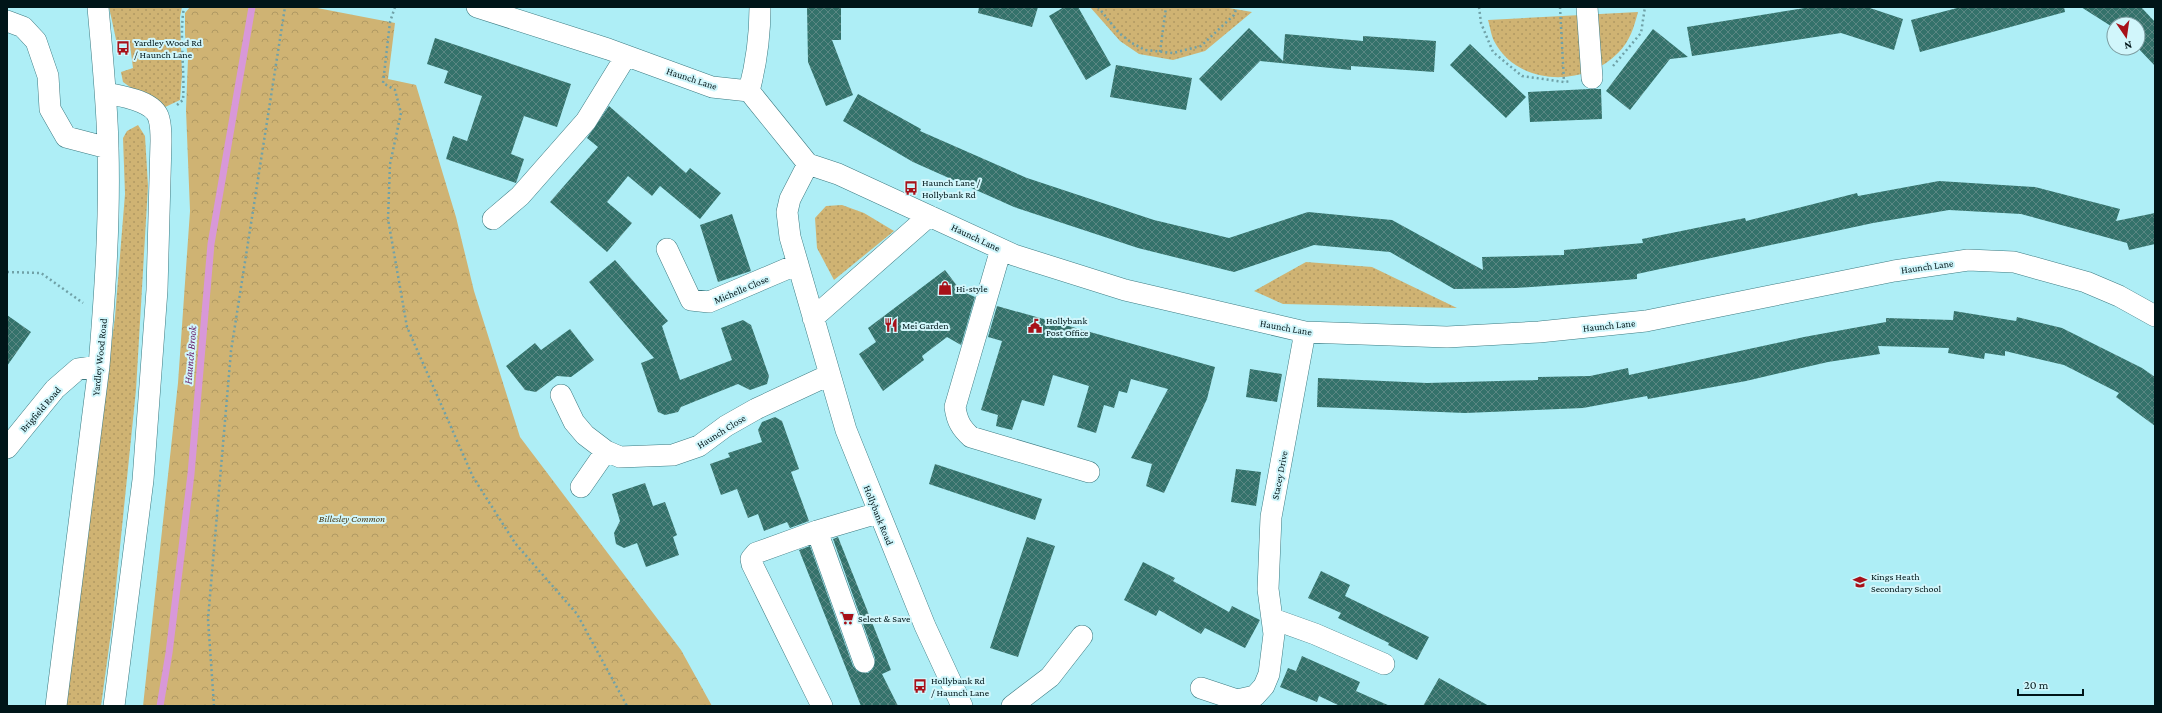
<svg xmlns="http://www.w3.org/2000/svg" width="2162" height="713" viewBox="0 0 2162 713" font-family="'Crimson Pro',serif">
  <defs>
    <pattern id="grass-dots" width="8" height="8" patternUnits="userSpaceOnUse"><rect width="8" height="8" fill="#cfb373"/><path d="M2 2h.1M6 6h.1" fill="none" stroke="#b09963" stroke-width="1.8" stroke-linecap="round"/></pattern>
    <pattern id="park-crowns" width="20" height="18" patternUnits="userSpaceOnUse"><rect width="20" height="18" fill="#cfb373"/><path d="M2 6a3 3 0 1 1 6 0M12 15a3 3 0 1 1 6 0" fill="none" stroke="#b09963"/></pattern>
    <pattern id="building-cross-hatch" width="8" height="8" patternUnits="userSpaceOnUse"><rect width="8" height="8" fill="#34726b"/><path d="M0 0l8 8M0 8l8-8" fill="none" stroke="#5a8783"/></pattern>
  </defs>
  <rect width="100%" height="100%" fill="#aeeef6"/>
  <path fill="url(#grass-dots)" d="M 109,7 L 182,7 L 180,17 L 182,74 L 180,100 L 161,109 L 123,82 L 121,72 L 133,68 L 130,45 L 117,44 Z
    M 1090,7 L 1223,7 L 1252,12 L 1205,51 L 1173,60 L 1139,54 L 1120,41 Z
    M 1638,12 C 1634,27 1630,41 1618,53 C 1585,87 1518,87 1494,41 C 1491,35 1490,26 1488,20 Z
    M 138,125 L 145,136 L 148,186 L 136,390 L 112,625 L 101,706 L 64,706 L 115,317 L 125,194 L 123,138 L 127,131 Z
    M 842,205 L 864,213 L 894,231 L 834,280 L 817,248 L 815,218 L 826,206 Z
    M 1306,262 L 1372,267 L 1457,308 L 1283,304 L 1254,291 Z"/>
  <path fill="url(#park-crowns)" d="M 190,7 L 312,7 L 395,23 L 388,79 L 416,85 L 456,217 L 474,291 L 520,437 L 681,650 L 712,706 L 143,706 L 178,383 L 190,211 L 186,110 L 188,58 L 185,35 L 185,13 Z"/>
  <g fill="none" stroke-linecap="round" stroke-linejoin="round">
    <path stroke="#d898d9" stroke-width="7" d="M 160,706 L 169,653 L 191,474 L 211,244 L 252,7"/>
  </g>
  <path fill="url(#building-cross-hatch)" d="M 807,7 L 841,7 L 841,40 L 832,40 L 853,95 L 826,106 L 808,62 Z
    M 979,7 L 1038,7 L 1032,27 L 978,13 Z
    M 1064,7 L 1078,7 L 1111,65 L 1086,80 L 1049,16 Z
    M 1811,7 L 1867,7 L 1903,19 L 1894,50 L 1841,33 L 1692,56 L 1687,27 Z
    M 1961,7 L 2064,7 L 2065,12 L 1920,52 L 1911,20 Z
    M 2081,7 L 2141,7 L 2155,22 L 2155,66 L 2138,48 L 2138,24 L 2114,24 L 2114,28 Z
    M 1249,28 L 1283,61 L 1285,34 L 1363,41 L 1363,36 L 1436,41 L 1434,72 L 1351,66 L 1351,70 L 1260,61 L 1221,101 L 1199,79 Z
    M 1653,29 L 1688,57 L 1670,59 L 1630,110 L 1606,91 Z
    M 435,38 L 571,84 L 557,127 L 524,116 L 511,154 L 524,159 L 516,183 L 446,159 L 453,136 L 467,141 L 482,96 L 444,83 L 448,71 L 427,64 Z
    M 1470,44 L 1526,97 L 1506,118 L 1450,65 Z
    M 1116,65 L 1192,78 L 1186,110 L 1110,97 Z
    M 1589,89 L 1601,89 L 1602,119 L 1530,122 L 1528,92 Z
    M 858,94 L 921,129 L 920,131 L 1027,178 L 1154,220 L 1229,238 L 1308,212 L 1392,220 L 1483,270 L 1482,257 L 1564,255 L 1564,250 L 1643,243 L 1642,239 L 1745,218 L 1746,221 L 1857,193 L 1858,196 L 1939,181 L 2035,187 L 2120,209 L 2116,221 L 2155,213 L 2155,244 L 2129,250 L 2127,243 L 2021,214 L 1949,210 L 1873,223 L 1637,274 L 1637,279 L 1602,282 L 1516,288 L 1454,289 L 1390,252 L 1314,245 L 1234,272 L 1138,248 L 1014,207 L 913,162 L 843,121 Z
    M 609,106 L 686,173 L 690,168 L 721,193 L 700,219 L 660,186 L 652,196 L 628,176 L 607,202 L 632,223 L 607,252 L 550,202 L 598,147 L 587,138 Z
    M 732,214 L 751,271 L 718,282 L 700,225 Z
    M 615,260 L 668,321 L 662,326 L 680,380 L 732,360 L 721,328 L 743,320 L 751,325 L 769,376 L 767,384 L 750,390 L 738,384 L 681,407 L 678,412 L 665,415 L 658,412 L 641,363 L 654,358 L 589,282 Z
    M 945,270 L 961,291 L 975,297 L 961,345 L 947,337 L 922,356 L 924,360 L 883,391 L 859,354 L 876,342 L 868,328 Z
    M 997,306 L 1215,367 L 1207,399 L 1164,493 L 1146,486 L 1152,464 L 1131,458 L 1168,389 L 1131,379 L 1127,393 L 1119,391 L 1114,408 L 1104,405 L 1096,433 L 1077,427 L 1089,386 L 1053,375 L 1044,406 L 1022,400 L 1012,430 L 996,426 L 998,415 L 981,410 L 1002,341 L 988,337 Z
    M 1954,311 L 2016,321 L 2017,317 L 2062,328 L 2142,368 L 2155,377 L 2155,426 L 2116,397 L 2119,393 L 2064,365 L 2005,351 L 2005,356 L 1985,353 L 1984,359 L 1948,353 L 1949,348 L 1878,346 L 1880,354 L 1828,362 L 1746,381 L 1648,399 L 1647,396 L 1583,408 L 1465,413 L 1317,407 L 1318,378 L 1427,383 L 1538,380 L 1538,377 L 1590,376 L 1628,368 L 1629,375 L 1804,337 L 1886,322 L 1886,318 L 1953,320 Z
    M 7,315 L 31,332 L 7,366 Z
    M 570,329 L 594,360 L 571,377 L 557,376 L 536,392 L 525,390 L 506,366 L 535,343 L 541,350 Z
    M 1250,369 L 1282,374 L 1277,402 L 1246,397 Z
    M 775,417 L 782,421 L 799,469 L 791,472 L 809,521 L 790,528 L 787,522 L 764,531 L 758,514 L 748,518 L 737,489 L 721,495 L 710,464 L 730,457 L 728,453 L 762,442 L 758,430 L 762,422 Z
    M 935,464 L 1042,499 L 1035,520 L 929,484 Z
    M 1236,469 L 1261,472 L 1256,506 L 1231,502 Z
    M 645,483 L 653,506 L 665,502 L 677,535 L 673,537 L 679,555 L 646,567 L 637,543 L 624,548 L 616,544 L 614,533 L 620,521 L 612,494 Z
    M 838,537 L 891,670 L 882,674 L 898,706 L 861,706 L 799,550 L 810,546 L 853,666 L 857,671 L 868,673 L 873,669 L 875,658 L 833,539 Z
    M 1027,537 L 1055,546 L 1018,657 L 990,648 Z
    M 1143,562 L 1175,578 L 1173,581 L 1229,612 L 1232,606 L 1260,620 L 1245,648 L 1205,628 L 1201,634 L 1159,610 L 1156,616 L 1124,600 Z
    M 1321,571 L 1350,585 L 1345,596 L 1429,637 L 1417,660 L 1388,645 L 1389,643 L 1338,618 L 1341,613 L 1308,598 Z
    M 1302,656 L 1360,682 L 1356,691 L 1390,706 L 1340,706 L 1319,696 L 1317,702 L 1280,687 L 1288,668 L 1296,671 Z
    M 1439,678 L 1489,706 L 1423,706 Z"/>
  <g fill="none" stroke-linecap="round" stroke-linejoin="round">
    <defs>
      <path id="minor" d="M 477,7 L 608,49 L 712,87 L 749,91 L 808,164 L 838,174 L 1014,255 L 1125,290 L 1305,332 L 1447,337 L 1539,332 L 1646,321 L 1894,271 L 1968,260 L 2014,262 L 2086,282 L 2119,296 L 2155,316
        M 1587,7 L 1592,78
        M 7,21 L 23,27 L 36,41 L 48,76 L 50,109 L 66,137 L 108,148
        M 749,91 C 757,61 760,38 760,7
        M 106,93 C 121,96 155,101 159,119 C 161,126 161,134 161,141 L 157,290 L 143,480 L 114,706
        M 808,164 L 790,199 L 787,212 L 790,237 L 846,430 L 925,626 L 962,706
        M 493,219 L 520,196 L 586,121 L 626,56
        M 667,249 L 691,300 L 709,302 L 798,264
        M 1001,249 L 955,407 C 957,421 961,428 971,437 L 1089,472
        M 813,318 L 929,216
        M 561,395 L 574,422 L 585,435 L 606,451 L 620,457 L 673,455 L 699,446 L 726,426 L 756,409 L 829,375
        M 7,448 L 55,389 L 78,369 L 99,366
        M 581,487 L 606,451
        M 817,531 L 864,662
        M 1273,619 L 1315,634 L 1384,664
        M 1201,688 L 1237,700 L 1255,696 L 1264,686 L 1269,674 L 1274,634 L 1268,589 L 1271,517 L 1305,332
        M 56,706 L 99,366 C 105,293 110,220 108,147 C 107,100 102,54 98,7
        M 822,706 L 752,564 L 751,559 L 756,553 L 817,531 L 878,513
        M 1012,706 L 1050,677 L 1082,636"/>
    </defs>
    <use href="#minor" stroke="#3d7b82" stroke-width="22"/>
    <path stroke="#70a1a7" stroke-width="2.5" stroke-dasharray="2 3" stroke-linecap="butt" d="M 395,7 L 390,22 L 383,83 L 395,90 L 401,113 L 390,164 L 388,219 L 407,327 L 473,477 L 515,543 L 577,614 L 627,706
      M 1098,7 L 1119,33 L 1132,43 L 1145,50 L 1173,53 L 1201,46 L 1234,15 L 1237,7
      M 1479,7 L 1481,23 L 1493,52 L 1522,76 L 1564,82 L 1571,81
      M 1560,7 L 1564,82
      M 1160,52 L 1166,7
      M 1613,66 L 1641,33 L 1645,7
      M 177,105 L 183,100 C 185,70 179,36 184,7
      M 7,272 L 41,273 L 83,303
      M 214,706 L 208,619 L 231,351 L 285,7"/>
    <use href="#minor" stroke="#fff" stroke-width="21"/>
  </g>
  <defs>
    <symbol id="bus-bare" viewBox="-9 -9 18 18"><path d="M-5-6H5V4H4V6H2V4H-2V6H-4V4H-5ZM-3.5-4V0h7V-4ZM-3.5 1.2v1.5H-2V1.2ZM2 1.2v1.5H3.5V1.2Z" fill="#a71119" stroke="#d1f6fb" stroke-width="2.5" paint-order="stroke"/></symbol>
    <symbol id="shop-bare" viewBox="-9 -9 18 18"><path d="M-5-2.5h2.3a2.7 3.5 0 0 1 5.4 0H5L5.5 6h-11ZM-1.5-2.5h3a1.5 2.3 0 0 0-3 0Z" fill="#a71119" stroke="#d1f6fb" stroke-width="2.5" paint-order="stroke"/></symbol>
    <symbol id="restaurant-bare" viewBox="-9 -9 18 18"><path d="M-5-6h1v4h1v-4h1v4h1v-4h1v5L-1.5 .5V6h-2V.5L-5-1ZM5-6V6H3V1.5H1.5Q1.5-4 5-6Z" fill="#a71119" stroke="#d1f6fb" stroke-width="2.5" paint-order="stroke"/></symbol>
    <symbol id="civic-bare" viewBox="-9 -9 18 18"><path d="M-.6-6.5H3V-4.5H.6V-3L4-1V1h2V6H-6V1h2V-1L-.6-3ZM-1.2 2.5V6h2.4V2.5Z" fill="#a71119" stroke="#d1f6fb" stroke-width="2.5" paint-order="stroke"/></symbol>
    <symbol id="school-bare" viewBox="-9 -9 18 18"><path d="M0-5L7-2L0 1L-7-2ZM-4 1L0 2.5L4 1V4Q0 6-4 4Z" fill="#a71119" stroke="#d1f6fb" stroke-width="2.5" paint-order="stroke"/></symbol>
    <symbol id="supermarket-bare" viewBox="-9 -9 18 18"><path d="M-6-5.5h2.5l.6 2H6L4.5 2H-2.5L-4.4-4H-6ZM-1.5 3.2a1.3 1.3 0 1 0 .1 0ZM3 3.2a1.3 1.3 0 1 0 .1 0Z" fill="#a71119" stroke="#d1f6fb" stroke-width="2.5" paint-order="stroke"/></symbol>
  </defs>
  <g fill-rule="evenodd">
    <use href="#bus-bare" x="113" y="38" width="20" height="20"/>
    <use href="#bus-bare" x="901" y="178" width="20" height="20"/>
    <use href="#shop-bare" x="935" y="278" width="20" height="20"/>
    <use href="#restaurant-bare" x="881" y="315" width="20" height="20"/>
    <use href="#civic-bare" x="1025" y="316" width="20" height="20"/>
    <use href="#school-bare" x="1850" y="572" width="20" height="20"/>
    <use href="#supermarket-bare" x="837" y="608" width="20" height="20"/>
    <use href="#bus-bare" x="910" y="676" width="20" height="20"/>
  </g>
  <g text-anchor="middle" stroke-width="4" stroke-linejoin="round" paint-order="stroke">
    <g font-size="10" fill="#001518" stroke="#d1f6fb" text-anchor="start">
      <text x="134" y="46">Yardley Wood Rd<tspan x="134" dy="12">/ Haunch Lane</tspan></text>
      <text x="922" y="186">Haunch Lane /<tspan x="922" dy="12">Hollybank Rd</tspan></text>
      <text x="956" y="292">Hi-style</text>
      <text x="1046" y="324">Hollybank<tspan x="1046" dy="12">Post Office</tspan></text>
      <text x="902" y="329">Mei Garden</text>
      <text x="1871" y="580">Kings Heath<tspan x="1871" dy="12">Secondary School</tspan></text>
      <text x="858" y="622">Select &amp; Save</text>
      <text x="931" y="684">Hollybank Rd<tspan x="931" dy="12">/ Haunch Lane</tspan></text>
    </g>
    <g font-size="10" fill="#001518" stroke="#d1f6fb">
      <text transform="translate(692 78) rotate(18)" y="4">Haunch Lane</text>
      <text transform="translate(976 237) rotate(25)" y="4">Haunch Lane</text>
      <text transform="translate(1927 266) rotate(-8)" y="4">Haunch Lane</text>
      <text transform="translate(741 289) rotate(-23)" y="4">Michelle Close</text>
      <text transform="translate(1609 325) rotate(-6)" y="4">Haunch Lane</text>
      <text transform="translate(1286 327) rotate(10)" y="4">Haunch Lane</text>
      <text transform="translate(99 357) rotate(-84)" y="4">Yardley Wood Road</text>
      <text transform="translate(40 409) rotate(-49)" y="4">Brigfield Road</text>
      <text transform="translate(721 431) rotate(-32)" y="4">Haunch Close</text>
      <text transform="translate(1279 475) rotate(-79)" y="4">Stacey Drive</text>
      <text transform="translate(879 515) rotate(68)" y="4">Hollybank Road</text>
    </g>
    <g font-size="10" font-style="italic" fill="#463610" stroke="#d1f6fb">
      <text x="352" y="522">Billesley Common</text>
    </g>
    <g font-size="11" font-style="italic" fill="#641867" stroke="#d1f6fb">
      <text transform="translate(190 355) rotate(-85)" y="4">Haunch Brook</text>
    </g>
  </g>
  <rect width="2162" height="713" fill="none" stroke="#001518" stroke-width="16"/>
  <g transform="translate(2126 36) rotate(167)"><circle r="19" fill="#d1f6fb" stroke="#7d9ca0"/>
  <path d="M0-3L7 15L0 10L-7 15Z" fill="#a71119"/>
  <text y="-6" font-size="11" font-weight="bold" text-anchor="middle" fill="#001518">N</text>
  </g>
  <path d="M2018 689v6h65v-6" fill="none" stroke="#001518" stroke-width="2"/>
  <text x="2024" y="689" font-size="12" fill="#001518" stroke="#d1f6fb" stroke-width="3" paint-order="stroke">20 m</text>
</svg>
